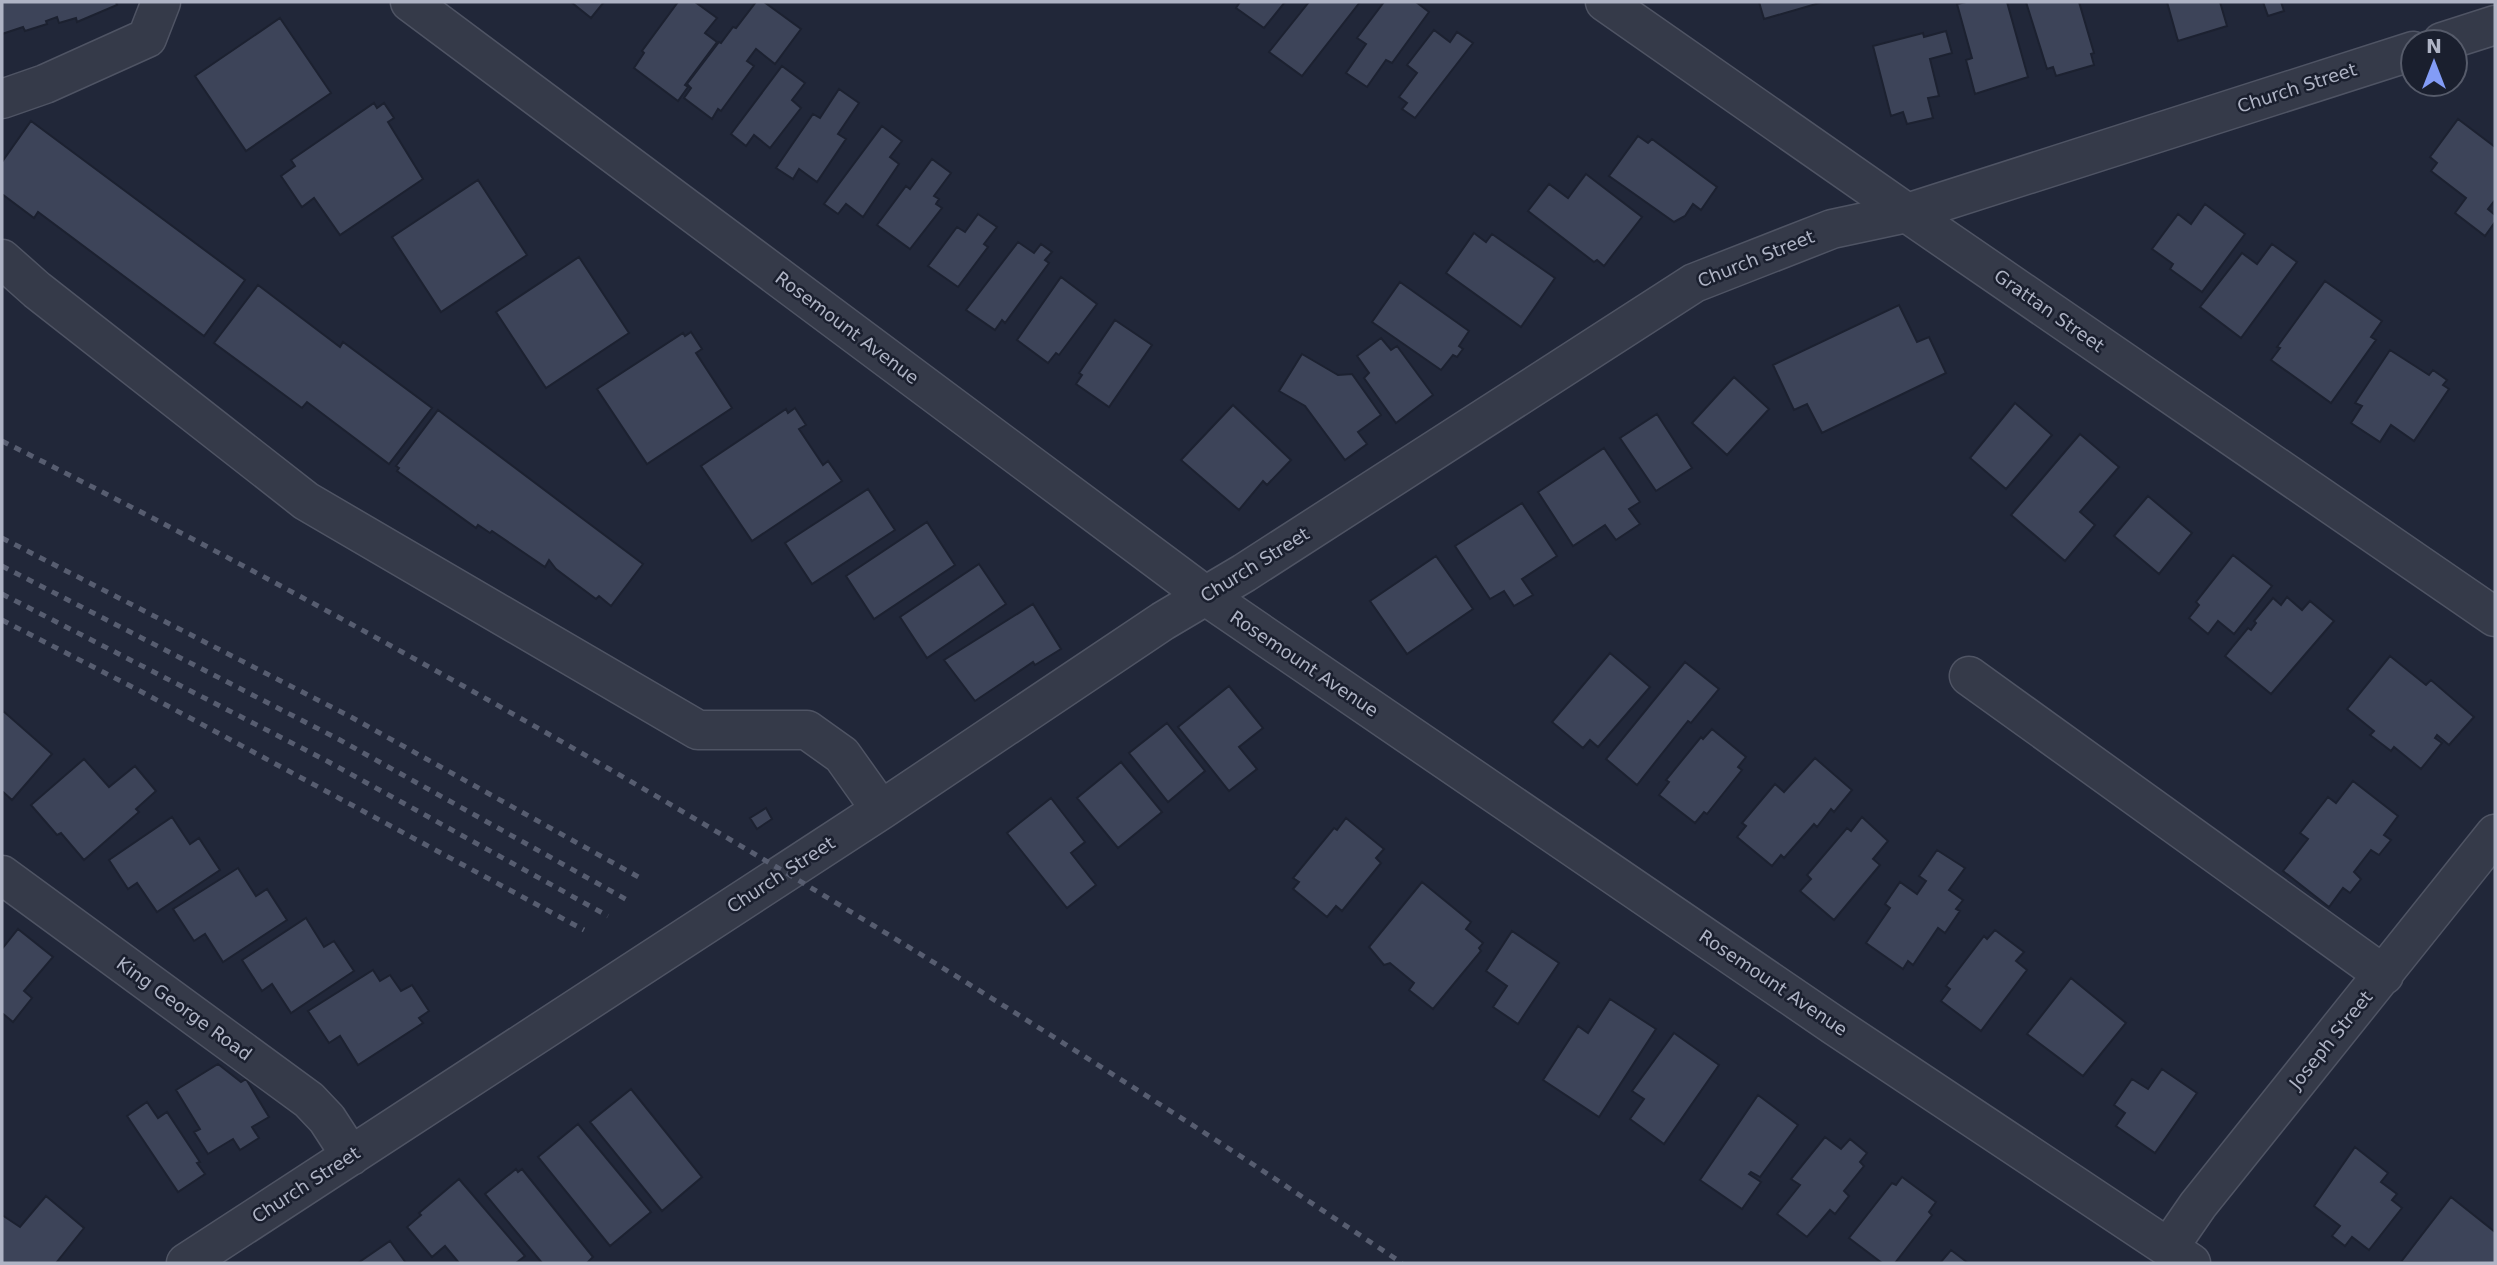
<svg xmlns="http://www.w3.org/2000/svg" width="2497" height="1265" viewBox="0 0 2497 1265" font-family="'DejaVu Sans',sans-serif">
  <rect width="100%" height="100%" fill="#212739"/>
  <path fill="#3d4459" stroke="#1c2130" stroke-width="2" d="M 2,2 L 116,2 L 117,5 L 77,22 L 76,18 L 59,23 L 57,17 L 46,21 L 47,24 L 25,31 L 23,27 L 2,34 Z
    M 571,2 L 604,2 L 591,18 Z
    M 678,2 L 695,2 L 717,18 L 705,33 L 717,42 L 685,85 L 688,87 L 678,101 L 634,68 L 644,53 L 642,51 Z
    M 756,2 L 764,2 L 801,29 L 775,64 L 756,49 L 747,61 L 754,66 L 721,111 L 718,109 L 712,119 L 684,98 L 691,88 L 687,84 L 719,42 L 721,43 L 733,27 L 736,28 Z
    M 1240,2 L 1285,2 L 1264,28 L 1236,8 Z
    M 1309,2 L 1360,2 L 1302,76 L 1269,52 Z
    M 1384,2 L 1416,2 L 1429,12 L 1392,63 L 1386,60 L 1367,87 L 1346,73 L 1366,44 L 1357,38 Z
    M 1759,2 L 1823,2 L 1764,19 Z
    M 1966,2 L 2007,2 L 2028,77 L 1975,94 L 1966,60 L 1972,58 L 1957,4 Z
    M 2026,2 L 2079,2 L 2094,53 L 2091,54 L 2094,65 L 2056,76 L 2053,67 L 2047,69 Z
    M 2167,2 L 2220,2 L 2227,26 L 2178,41 Z
    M 2263,2 L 2281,2 L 2284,11 L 2268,16 Z
    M 280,18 L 331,93 L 246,151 L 195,76 Z
    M 1434,30 L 1450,42 L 1457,32 L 1473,43 L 1415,118 L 1402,109 L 1407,103 L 1399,97 L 1417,73 L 1407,65 Z
    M 1946,31 L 1952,53 L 1930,59 L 1939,96 L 1928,98 L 1933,118 L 1907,124 L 1903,112 L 1891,116 L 1873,46 L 1923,33 L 1924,37 Z
    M 782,66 L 805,83 L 792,100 L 801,108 L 770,148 L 754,135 L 746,146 L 731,134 Z
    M 839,89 L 859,103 L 838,134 L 846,139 L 817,182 L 799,169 L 793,179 L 776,168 L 813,114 L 820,118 Z
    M 374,103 L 377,108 L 384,103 L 394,118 L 388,122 L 423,179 L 340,235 L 314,198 L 302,207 L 281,176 L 295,166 L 291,160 Z
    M 2458,119 L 2495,147 L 2495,200 L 2488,209 L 2495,215 L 2495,222 L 2485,236 L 2455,213 L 2466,198 L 2431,171 L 2437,163 L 2430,157 Z
    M 31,121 L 245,280 L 204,336 L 38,212 L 34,218 L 2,194 L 2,162 Z
    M 882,126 L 902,141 L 890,157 L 899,164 L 863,217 L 846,204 L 838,214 L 824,204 Z
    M 1638,136 L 1648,143 L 1652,139 L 1717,187 L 1701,210 L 1693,204 L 1685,216 L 1674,222 L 1609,176 Z
    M 932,159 L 951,173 L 934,196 L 939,199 L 936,204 L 942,208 L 910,249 L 877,225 L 906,186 L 910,189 Z
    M 1586,174 L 1642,217 L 1604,266 L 1597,260 L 1594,262 L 1528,211 L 1549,184 L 1568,198 Z
    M 478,180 L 527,255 L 441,312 L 392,237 Z
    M 2205,204 L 2245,234 L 2202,292 L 2170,269 L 2173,264 L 2152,249 L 2178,214 L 2191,224 Z
    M 978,214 L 997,227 L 984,244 L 988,247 L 958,287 L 928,266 L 957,227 L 965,232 Z
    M 1474,233 L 1486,242 L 1492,234 L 1555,278 L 1521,327 L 1446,273 Z
    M 1018,242 L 1034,253 L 1041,244 L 1052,252 L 1045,260 L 1049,263 L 1005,323 L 1002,320 L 995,330 L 966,310 Z
    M 2272,244 L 2297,262 L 2241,338 L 2200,307 L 2242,253 L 2257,264 Z
    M 579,257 L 629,333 L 546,388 L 496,312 Z
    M 1061,277 L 1097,304 L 1059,355 L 1056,353 L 1048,363 L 1017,340 Z
    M 2325,281 L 2382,321 L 2371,337 L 2376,340 L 2331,403 L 2271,360 L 2280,348 L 2277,347 Z
    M 1400,282 L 1469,331 L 1459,346 L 1463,349 L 1457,357 L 1453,355 L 1441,370 L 1372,322 Z
    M 258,285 L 340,347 L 343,342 L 432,408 L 389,464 L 307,402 L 302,408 L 214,343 Z
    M 1899,305 L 1917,342 L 1929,337 L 1946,373 L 1822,433 L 1807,404 L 1794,410 L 1773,365 Z
    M 1115,320 L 1152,345 L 1109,407 L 1076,384 L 1082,375 L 1079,373 Z
    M 691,332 L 702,349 L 696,353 L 732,408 L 647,464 L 597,389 L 683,333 L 685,336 Z
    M 1381,338 L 1391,350 L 1397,346 L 1433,395 L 1396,423 L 1364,378 L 1369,373 L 1357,356 Z
    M 2390,350 L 2429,375 L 2433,370 L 2447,380 L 2443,385 L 2449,389 L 2414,441 L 2391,425 L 2380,442 L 2351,423 L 2362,406 L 2355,403 Z
    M 1302,354 L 1338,375 L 1352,374 L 1381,415 L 1358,432 L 1367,444 L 1345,460 L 1305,406 L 1279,391 Z
    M 1734,377 L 1769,409 L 1727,455 L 1692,423 Z
    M 2015,403 L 2052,435 L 2006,489 L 1970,458 Z
    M 1233,405 L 1291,460 L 1267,485 L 1263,481 L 1239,510 L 1181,460 Z
    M 795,408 L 806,425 L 799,429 L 823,465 L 828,461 L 842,481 L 752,541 L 701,466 L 786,409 L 788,413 Z
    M 438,410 L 643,564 L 611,606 L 599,596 L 596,599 L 556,569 L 549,560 L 545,567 L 492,531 L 490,533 L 478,525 L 476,528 L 397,471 L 399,468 L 396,466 Z
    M 1657,414 L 1692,468 L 1656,491 L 1620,438 Z
    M 2080,434 L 2119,467 L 2080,512 L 2095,525 L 2065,561 L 2011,515 Z
    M 1604,448 L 1640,502 L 1629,509 L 1640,524 L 1616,540 L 1605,525 L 1573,546 L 1538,492 Z
    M 868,489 L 895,530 L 812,584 L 785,543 Z
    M 2148,496 L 2192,533 L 2159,574 L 2114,536 Z
    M 1522,503 L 1557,556 L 1522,579 L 1533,595 L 1514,606 L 1504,591 L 1490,599 L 1455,546 Z
    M 927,522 L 955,565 L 874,619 L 846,576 Z
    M 2233,555 L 2272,586 L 2234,634 L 2218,621 L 2208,634 L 2189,618 L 2199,605 L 2196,602 Z
    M 1436,556 L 1473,609 L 1407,654 L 1370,601 Z
    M 979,564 L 1006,604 L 927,658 L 900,617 Z
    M 2287,597 L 2302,610 L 2310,601 L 2334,621 L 2271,694 L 2225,656 L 2248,628 L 2251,630 L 2256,623 L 2254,621 L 2273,598 L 2281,605 Z
    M 1033,604 L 1061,649 L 1035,665 L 1033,662 L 975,701 L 944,660 Z
    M 1610,653 L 1650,687 L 1598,747 L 1590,740 L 1583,748 L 1552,722 Z
    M 2390,656 L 2426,685 L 2431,680 L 2474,717 L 2449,745 L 2437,735 L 2435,738 L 2442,743 L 2421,769 L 2394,747 L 2391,751 L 2370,735 L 2374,731 L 2347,709 Z
    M 1685,662 L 1719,689 L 1691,723 L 1688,721 L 1637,785 L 1606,759 Z
    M 1229,686 L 1263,728 L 1239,747 L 1257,769 L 1229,791 L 1178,727 Z
    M 2,710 L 52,754 L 12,800 L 2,791 Z
    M 1167,723 L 1205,771 L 1168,802 L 1129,753 Z
    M 1712,729 L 1746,757 L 1738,767 L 1742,770 L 1707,814 L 1704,812 L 1695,823 L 1659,795 L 1669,782 L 1666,780 L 1701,737 L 1703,739 Z
    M 1815,758 L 1852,790 L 1834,812 L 1831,809 L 1817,827 L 1814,824 L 1784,858 L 1781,855 L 1772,866 L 1737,837 L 1746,826 L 1742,823 L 1775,784 L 1784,792 Z
    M 84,759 L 109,787 L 135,766 L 156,791 L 136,809 L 139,812 L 84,860 L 61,833 L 57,835 L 31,805 Z
    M 1121,762 L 1162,812 L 1118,848 L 1077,798 Z
    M 2353,781 L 2398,816 L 2384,835 L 2391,840 L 2379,855 L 2371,850 L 2354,872 L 2361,879 L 2350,893 L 2343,888 L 2329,907 L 2283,871 L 2308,839 L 2300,833 L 2328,797 L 2336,803 Z
    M 1051,798 L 1085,842 L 1071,853 L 1096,885 L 1067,908 L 1007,833 Z
    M 766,808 L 772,819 L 757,829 L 750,818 Z
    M 172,817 L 190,844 L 199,838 L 220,870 L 157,912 L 137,883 L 128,889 L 109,860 Z
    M 1862,817 L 1888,841 L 1873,859 L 1880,865 L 1834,920 L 1800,891 L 1811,879 L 1807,875 L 1847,828 L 1851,831 Z
    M 1346,818 L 1384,849 L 1376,858 L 1381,863 L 1342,911 L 1336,906 L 1327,917 L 1293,889 L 1299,882 L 1293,878 L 1334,828 L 1337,830 Z
    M 1937,850 L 1965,868 L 1949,890 L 1963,900 L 1956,909 L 1960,911 L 1945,933 L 1938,928 L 1913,965 L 1908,961 L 1903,969 L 1866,943 L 1890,908 L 1885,904 L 1900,882 L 1917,894 L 1926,881 L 1919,876 Z
    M 238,868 L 256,896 L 267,889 L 287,920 L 223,962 L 205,934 L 194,941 L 173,909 Z
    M 1422,882 L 1471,922 L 1466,929 L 1483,943 L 1479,948 L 1481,951 L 1433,1009 L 1409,990 L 1414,983 L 1390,963 L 1384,965 L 1369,947 Z
    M 306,918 L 324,947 L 334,941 L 354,971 L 291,1013 L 272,984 L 262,991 L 242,960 Z
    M 18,929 L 53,957 L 24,991 L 32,998 L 13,1022 L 2,1013 L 2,949 Z
    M 1995,930 L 2024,952 L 2016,961 L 2027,970 L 1981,1031 L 1941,1001 L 1950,989 L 1946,986 L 1984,936 L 1987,939 Z
    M 1512,931 L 1559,963 L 1518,1024 L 1493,1007 L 1507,986 L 1486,971 Z
    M 373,970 L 380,981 L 390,975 L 401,991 L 412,985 L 429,1011 L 419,1018 L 423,1023 L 358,1065 L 340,1036 L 329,1043 L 308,1011 Z
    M 2071,978 L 2126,1023 L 2083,1076 L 2027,1034 Z
    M 1610,999 L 1656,1029 L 1599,1117 L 1543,1080 L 1578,1026 L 1588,1033 Z
    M 1674,1033 L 1719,1065 L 1664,1144 L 1630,1119 L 1644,1099 L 1632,1091 Z
    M 218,1064 L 241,1082 L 246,1079 L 269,1117 L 252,1127 L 259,1138 L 240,1150 L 233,1139 L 208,1154 L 194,1132 L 200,1129 L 176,1090 Z
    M 2162,1069 L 2197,1093 L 2155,1153 L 2116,1126 L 2125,1113 L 2114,1105 L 2132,1079 L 2148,1089 Z
    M 631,1089 L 702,1177 L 662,1211 L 590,1122 Z
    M 1758,1095 L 1798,1125 L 1760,1177 L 1751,1172 L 1749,1174 L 1761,1182 L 1742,1209 L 1700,1180 Z
    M 147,1102 L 158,1118 L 167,1112 L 200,1162 L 197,1163 L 205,1174 L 178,1192 L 127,1116 Z
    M 578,1124 L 651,1212 L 610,1246 L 538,1157 Z
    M 1825,1137 L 1841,1149 L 1850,1139 L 1867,1153 L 1860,1162 L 1864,1166 L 1844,1191 L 1849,1196 L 1835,1214 L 1830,1210 L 1807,1237 L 1777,1214 L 1800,1185 L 1791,1179 Z
    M 2355,1147 L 2388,1173 L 2381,1182 L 2397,1194 L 2392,1200 L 2402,1208 L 2369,1250 L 2352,1237 L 2345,1246 L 2332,1236 L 2340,1226 L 2314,1206 Z
    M 516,1169 L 518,1172 L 522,1169 L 593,1257 L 587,1263 L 542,1263 L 485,1194 Z
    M 1902,1177 L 1936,1202 L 1929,1212 L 1932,1215 L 1895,1263 L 1882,1263 L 1849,1238 L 1892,1183 L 1896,1185 Z
    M 459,1179 L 525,1256 L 516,1263 L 459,1263 L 445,1246 L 432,1257 L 407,1227 L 421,1215 L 419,1213 Z
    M 46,1196 L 84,1228 L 56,1263 L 2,1263 L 2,1215 L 20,1227 Z
    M 2451,1197 L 2495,1232 L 2495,1263 L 2401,1262 Z
    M 390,1241 L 406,1263 L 358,1263 Z
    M 1951,1250 L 1968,1263 L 1940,1263 Z"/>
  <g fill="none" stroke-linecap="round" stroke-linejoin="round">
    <defs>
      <path id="minor" d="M 410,2 L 1206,596 L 1835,1026 L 2191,1263
        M 1605,2 L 1907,213 L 2495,617
        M 2442,42 L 2495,25
        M 2,99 L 45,84 L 147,38 L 161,2
        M 2,259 L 37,290 L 306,501 L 698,730 L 807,730 L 842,755 L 881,810
        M 1969,676 L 2384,975
        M 2,875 L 309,1100 L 327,1119 L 351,1156
        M 2169,1247 L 2198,1205 L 2495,834
        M 186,1263 L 881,810 L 1163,621 L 1244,573 L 1694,283 L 1832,229 L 1907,213 L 2413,51"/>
    </defs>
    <use href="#minor" stroke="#4f5464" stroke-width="41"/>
    <use href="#minor" stroke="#353a49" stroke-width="38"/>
    <path stroke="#575d70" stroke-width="5" stroke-dasharray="7 7" stroke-linecap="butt" d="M 2,441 C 398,640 783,863 1156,1102 C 1239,1154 1320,1209 1402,1263
      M 2,538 L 351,717 L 642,879
      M 2,566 L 340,740 L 629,901
      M 2,594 L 327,761 L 608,916
      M 2,620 L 140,691 L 584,930"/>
  </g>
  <g text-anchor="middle" stroke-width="5" stroke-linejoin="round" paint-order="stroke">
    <g font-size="18" fill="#afb4c5" stroke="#1a1f2e">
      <text transform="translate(2297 88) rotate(-18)" y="6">Church Street</text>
      <text transform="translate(1756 259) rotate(-22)" y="6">Church Street</text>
      <text transform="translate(2049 311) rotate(35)" y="6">Grattan Street</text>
      <text transform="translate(847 328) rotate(37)" y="6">Rosemount Avenue</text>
      <text transform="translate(1255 565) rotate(-32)" y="6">Church Street</text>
      <text transform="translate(1304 664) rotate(34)" y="6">Rosemount Avenue</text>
      <text transform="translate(781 875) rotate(-33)" y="6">Church Street</text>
      <text transform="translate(1773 983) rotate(34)" y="6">Rosemount Avenue</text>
      <text transform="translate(184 1009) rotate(36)" y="6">King George Road</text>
      <text transform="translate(2331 1040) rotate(-51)" y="6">Joseph Street</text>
      <text transform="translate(306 1185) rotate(-33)" y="6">Church Street</text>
    </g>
  </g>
  <rect width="2497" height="1265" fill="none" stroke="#afb4c5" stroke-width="7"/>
  <g transform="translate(2434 63)"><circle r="33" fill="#1a1f2e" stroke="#565b6a" stroke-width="2"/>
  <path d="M0-5L12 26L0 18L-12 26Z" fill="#839cf6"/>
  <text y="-10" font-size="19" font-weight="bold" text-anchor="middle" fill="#afb4c5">N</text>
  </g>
</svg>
